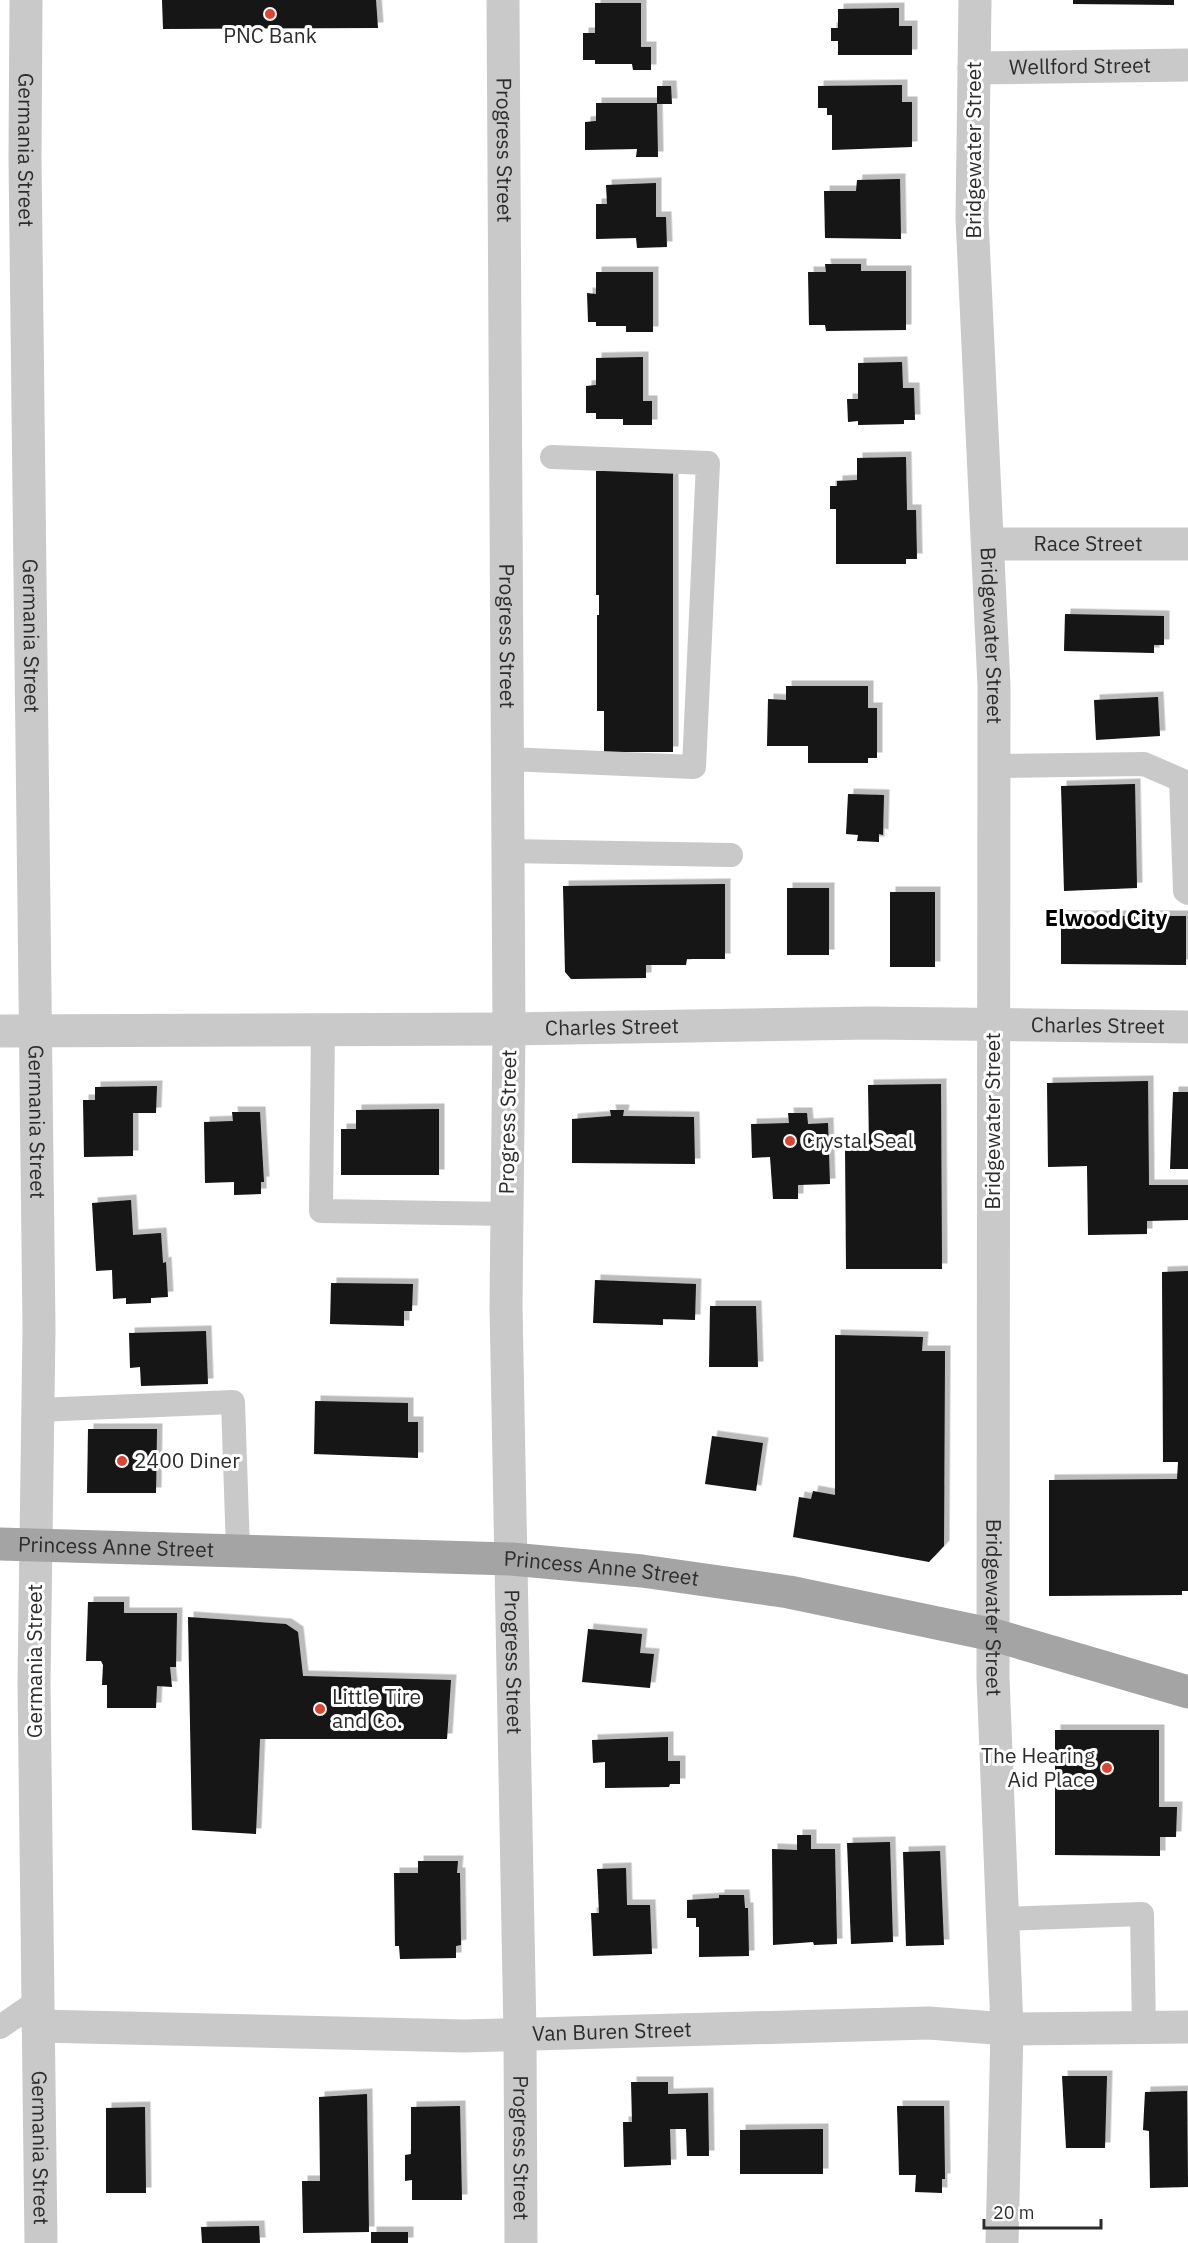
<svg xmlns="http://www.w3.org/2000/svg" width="1188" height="2243" viewBox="0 0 1188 2243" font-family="'IBM Plex Sans',sans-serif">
  <defs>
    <filter id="shadow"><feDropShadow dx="5.5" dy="-5.5" stdDeviation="0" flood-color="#0004"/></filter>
  </defs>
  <rect width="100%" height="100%" fill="#fff"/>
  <path fill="#131313" filter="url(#shadow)" d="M 162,0 L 376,0 L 378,28 L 163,29 Z
    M 1073,0 L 1174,0 L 1174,5 L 1073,4 Z
    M 595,3 L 641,3 L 641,47 L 651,47 L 651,70 L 633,70 L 632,64 L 595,64 L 595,60 L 583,60 L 583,33 L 595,33 Z
    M 899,8 L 899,26 L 912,26 L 912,55 L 838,55 L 838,41 L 831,41 L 831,28 L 838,28 L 838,9 Z
    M 902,85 L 902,102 L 912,102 L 912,147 L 832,150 L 832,115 L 827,115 L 827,108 L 818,108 L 818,86 Z
    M 657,86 L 671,86 L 672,104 L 657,104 L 658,157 L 636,157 L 637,149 L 585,150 L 585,122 L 596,121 L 596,103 L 657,103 Z
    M 900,179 L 901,239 L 825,238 L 824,191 L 856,191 L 857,180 Z
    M 656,183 L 656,217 L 666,217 L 667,247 L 637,248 L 636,238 L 596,239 L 596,204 L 607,204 L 606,185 Z
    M 825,264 L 861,264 L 861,271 L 906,271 L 906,330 L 826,331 L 825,325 L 809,325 L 808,272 L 826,272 Z
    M 596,272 L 653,272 L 653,332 L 626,332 L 626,326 L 596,326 L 596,322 L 588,322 L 587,293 L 596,294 Z
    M 643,357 L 643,401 L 652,401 L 652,425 L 623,425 L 623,419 L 596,419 L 596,413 L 586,413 L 586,386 L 596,385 L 596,358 Z
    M 902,362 L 903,388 L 914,388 L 915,420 L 904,420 L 904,424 L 858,425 L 858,421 L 848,422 L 847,399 L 858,399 L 858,363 Z
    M 906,457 L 907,510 L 916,510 L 917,559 L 906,559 L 906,564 L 836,564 L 836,509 L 830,509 L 830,486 L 837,486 L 837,481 L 857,480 L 857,458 Z
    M 673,469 L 673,752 L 604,752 L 604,711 L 597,711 L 597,615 L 599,615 L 599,595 L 596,595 L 596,471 Z
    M 1065,614 L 1164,616 L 1164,645 L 1154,645 L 1154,653 L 1064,651 Z
    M 786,686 L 868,686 L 868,708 L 877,708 L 877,758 L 868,758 L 868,763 L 808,763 L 808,746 L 767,746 L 768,699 L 786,700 Z
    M 1158,697 L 1160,736 L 1096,740 L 1094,700 Z
    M 1135,784 L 1137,888 L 1064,891 L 1061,786 Z
    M 848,794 L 884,795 L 883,835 L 879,834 L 879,842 L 857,841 L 858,835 L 846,834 Z
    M 725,884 L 725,959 L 687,959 L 686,965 L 646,965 L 646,978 L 571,979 L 565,972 L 563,886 Z
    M 787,888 L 829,888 L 829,955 L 787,955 Z
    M 890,892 L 935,892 L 935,967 L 890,967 Z
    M 1061,916 L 1186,916 L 1186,965 L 1061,964 Z
    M 1148,1081 L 1149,1185 L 1188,1185 L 1188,1220 L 1147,1221 L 1147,1234 L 1088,1235 L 1087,1166 L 1048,1167 L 1047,1083 Z
    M 941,1084 L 942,1269 L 846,1269 L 845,1145 L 869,1145 L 868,1085 Z
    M 157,1086 L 156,1113 L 133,1113 L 133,1156 L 84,1157 L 83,1100 L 95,1100 L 95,1087 Z
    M 1173,1092 L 1188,1092 L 1188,1169 L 1170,1169 Z
    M 439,1109 L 439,1175 L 341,1175 L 341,1129 L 356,1129 L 356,1110 Z
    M 610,1110 L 624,1110 L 623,1116 L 694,1117 L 695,1164 L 572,1163 L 572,1119 L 611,1116 Z
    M 232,1112 L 260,1112 L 264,1182 L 261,1182 L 261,1194 L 234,1195 L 234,1182 L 205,1183 L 204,1122 L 233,1121 Z
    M 788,1113 L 807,1113 L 808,1124 L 828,1123 L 830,1184 L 798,1185 L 798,1199 L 773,1199 L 770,1157 L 752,1158 L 751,1124 L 789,1123 Z
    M 131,1200 L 133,1235 L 161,1233 L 163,1263 L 166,1262 L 168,1297 L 151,1298 L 151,1303 L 126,1304 L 126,1298 L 113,1299 L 112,1270 L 96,1271 L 92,1203 Z
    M 1188,1271 L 1188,1591 L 1182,1591 L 1182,1595 L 1049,1596 L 1049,1480 L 1177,1479 L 1178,1462 L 1163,1462 L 1162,1272 Z
    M 595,1280 L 696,1284 L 695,1320 L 663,1319 L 663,1325 L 593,1323 Z
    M 331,1283 L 413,1284 L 412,1311 L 404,1311 L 404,1326 L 330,1324 Z
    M 710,1306 L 756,1306 L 758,1367 L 709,1367 Z
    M 206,1331 L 208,1384 L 141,1386 L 140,1367 L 130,1368 L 129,1333 Z
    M 835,1335 L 923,1337 L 922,1351 L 945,1351 L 944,1546 L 929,1562 L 793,1537 L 799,1497 L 811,1499 L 813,1491 L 835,1495 Z
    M 315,1401 L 408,1403 L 408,1422 L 418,1422 L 418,1458 L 314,1454 Z
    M 88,1429 L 157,1429 L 156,1493 L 87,1493 Z
    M 712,1436 L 763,1443 L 756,1491 L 705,1484 Z
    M 88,1602 L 124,1602 L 124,1613 L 177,1613 L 176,1667 L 170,1667 L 172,1687 L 157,1686 L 156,1708 L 107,1708 L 107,1685 L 102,1685 L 103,1665 L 101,1661 L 86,1661 Z
    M 188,1617 L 286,1624 L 298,1632 L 303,1676 L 451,1680 L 447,1739 L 260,1739 L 256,1834 L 192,1830 Z
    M 588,1629 L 642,1634 L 640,1653 L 654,1654 L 650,1688 L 582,1682 Z
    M 1055,1730 L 1159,1730 L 1159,1807 L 1177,1807 L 1176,1837 L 1160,1837 L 1160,1856 L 1055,1855 Z
    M 668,1737 L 668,1761 L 680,1761 L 680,1784 L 670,1784 L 669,1787 L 605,1788 L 605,1762 L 593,1763 L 592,1740 Z
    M 797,1835 L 811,1835 L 811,1849 L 835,1849 L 837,1944 L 814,1945 L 813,1942 L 773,1945 L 772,1849 L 797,1850 Z
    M 890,1842 L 893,1942 L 851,1944 L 847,1843 Z
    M 940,1851 L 944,1945 L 906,1946 L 903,1852 Z
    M 418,1861 L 458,1861 L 457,1873 L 460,1873 L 461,1945 L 456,1946 L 456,1958 L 400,1959 L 399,1946 L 395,1946 L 394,1873 L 418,1873 Z
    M 626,1868 L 627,1905 L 650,1905 L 652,1954 L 593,1956 L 591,1913 L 599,1913 L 597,1869 Z
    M 719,1895 L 744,1895 L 745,1908 L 748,1908 L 749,1956 L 699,1957 L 699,1927 L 696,1927 L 696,1918 L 687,1918 L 687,1900 L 719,1898 Z
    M 1062,2076 L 1107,2076 L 1105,2148 L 1066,2148 Z
    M 631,2082 L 668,2082 L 668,2094 L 708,2093 L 709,2156 L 687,2156 L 686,2129 L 670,2129 L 671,2165 L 624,2167 L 623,2122 L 632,2122 Z
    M 1187,2091 L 1188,2187 L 1150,2188 L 1149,2131 L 1143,2130 L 1145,2092 Z
    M 367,2094 L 369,2232 L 303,2233 L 302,2181 L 320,2181 L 319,2097 Z
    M 460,2106 L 462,2200 L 412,2200 L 412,2180 L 405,2181 L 405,2155 L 411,2154 L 411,2107 Z
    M 897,2106 L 944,2106 L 945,2179 L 942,2179 L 942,2193 L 915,2192 L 916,2175 L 899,2175 Z
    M 145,2107 L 146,2193 L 106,2193 L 106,2108 Z
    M 823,2129 L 823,2174 L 740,2174 L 740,2130 Z
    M 259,2226 L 260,2243 L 202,2243 L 201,2227 Z
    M 371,2232 L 408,2232 L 408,2243 L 371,2243 Z"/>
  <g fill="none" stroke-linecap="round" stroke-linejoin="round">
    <path stroke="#c9c9c9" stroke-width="24" d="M 507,759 L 694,767 L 708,463 L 552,457
      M 993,766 L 1144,764 L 1181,780 L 1185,891 L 1188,893
      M 507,851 L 731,855
      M 323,1029 L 321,1211 L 507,1214
      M 37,1410 L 233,1402 L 238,1550
      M 1003,1919 L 1142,1914 L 1144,2027
      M 0,2027 L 38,2001"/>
    <g stroke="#c9c9c9" stroke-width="33">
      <path id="s1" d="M 26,0 L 25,158 L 39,1329 L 34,1682 L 41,2243"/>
      <path id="s2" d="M 503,0 L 509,1029 L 506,1306 L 520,2034 L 521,2243"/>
      <path id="s3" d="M 975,0 L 972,218 L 994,686 L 993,1677 L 1007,2029 L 1002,2243"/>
      <path id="s4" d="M 974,68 L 1188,65"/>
      <path id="s5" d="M 988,544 L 1188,544"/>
      <path id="s6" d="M 0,1031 L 509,1029 L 870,1023 L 1188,1027"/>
      <path id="s7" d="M 38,2026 L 464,2036 L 929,2023 L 1007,2029 L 1188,2027"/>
    </g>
    <path stroke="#a4a4a4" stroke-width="33" id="s8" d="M 0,1544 L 511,1559 L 642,1571 L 789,1592 L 994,1635 L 1188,1692"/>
  </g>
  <g fill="#df4432" stroke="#fff" stroke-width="2">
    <circle cx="270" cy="14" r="6"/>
    <circle cx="790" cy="1141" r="6"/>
    <circle cx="122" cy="1461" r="6"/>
    <circle cx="320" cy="1709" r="6"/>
    <circle cx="1107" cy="1768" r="6"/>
  </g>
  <g text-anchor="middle" stroke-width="6" stroke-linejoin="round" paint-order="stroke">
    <g font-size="21" fill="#2c2c2c" stroke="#fff" text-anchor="start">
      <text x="270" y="43" text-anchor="middle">PNC Bank</text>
      <text x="802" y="1148">Crystal Seal</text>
      <text x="134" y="1468">2400 Diner</text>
      <text x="332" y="1704">Little Tire<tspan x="332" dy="24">and Co.</tspan></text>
      <text x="1095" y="1763" text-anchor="end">The Hearing<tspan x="1095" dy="24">Aid Place</tspan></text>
    </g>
    <g font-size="21" fill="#2c2c2c" stroke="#fff">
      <text dy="7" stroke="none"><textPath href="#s4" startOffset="106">Wellford Street</textPath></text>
      <text dy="7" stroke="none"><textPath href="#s1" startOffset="150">Germania Street</textPath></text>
      <text dy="7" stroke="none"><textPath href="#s2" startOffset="150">Progress Street</textPath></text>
      <text transform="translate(974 150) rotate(-90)" y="7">Bridgewater Street</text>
      <text dy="7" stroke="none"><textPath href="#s5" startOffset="100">Race Street</textPath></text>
      <text dy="7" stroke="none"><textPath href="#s3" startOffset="636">Bridgewater Street</textPath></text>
      <text dy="7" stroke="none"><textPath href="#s1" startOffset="636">Germania Street</textPath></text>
      <text dy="7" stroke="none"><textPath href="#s2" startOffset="636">Progress Street</textPath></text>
      <text dy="7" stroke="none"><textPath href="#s6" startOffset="1098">Charles Street</textPath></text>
      <text dy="7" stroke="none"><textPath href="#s6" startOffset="612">Charles Street</textPath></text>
      <text transform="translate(993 1121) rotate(-90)" y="7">Bridgewater Street</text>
      <text dy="7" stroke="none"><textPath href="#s1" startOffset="1122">Germania Street</textPath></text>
      <text transform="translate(508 1122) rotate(-89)" y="7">Progress Street</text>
      <text dy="7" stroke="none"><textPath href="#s8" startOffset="116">Princess Anne Street</textPath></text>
      <text dy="7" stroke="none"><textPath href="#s8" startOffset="602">Princess Anne Street</textPath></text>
      <text dy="7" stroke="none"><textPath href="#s3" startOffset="1608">Bridgewater Street</textPath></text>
      <text transform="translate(35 1661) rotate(-90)" y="7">Germania Street</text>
      <text dy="7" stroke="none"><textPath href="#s2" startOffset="1662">Progress Street</textPath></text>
      <text dy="7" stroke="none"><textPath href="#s7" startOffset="574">Van Buren Street</textPath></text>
      <text dy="7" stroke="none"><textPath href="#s1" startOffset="2148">Germania Street</textPath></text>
      <text dy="7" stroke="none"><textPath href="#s2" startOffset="2148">Progress Street</textPath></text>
    </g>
    <g font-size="22" font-weight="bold" fill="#000" stroke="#fff">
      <text x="1106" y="926">Elwood City</text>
    </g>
  </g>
  <path d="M984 2219v9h117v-9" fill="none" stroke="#2c2c2c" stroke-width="3"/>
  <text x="993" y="2219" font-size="18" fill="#2c2c2c" stroke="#ffffff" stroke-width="4.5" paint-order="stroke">20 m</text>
</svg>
